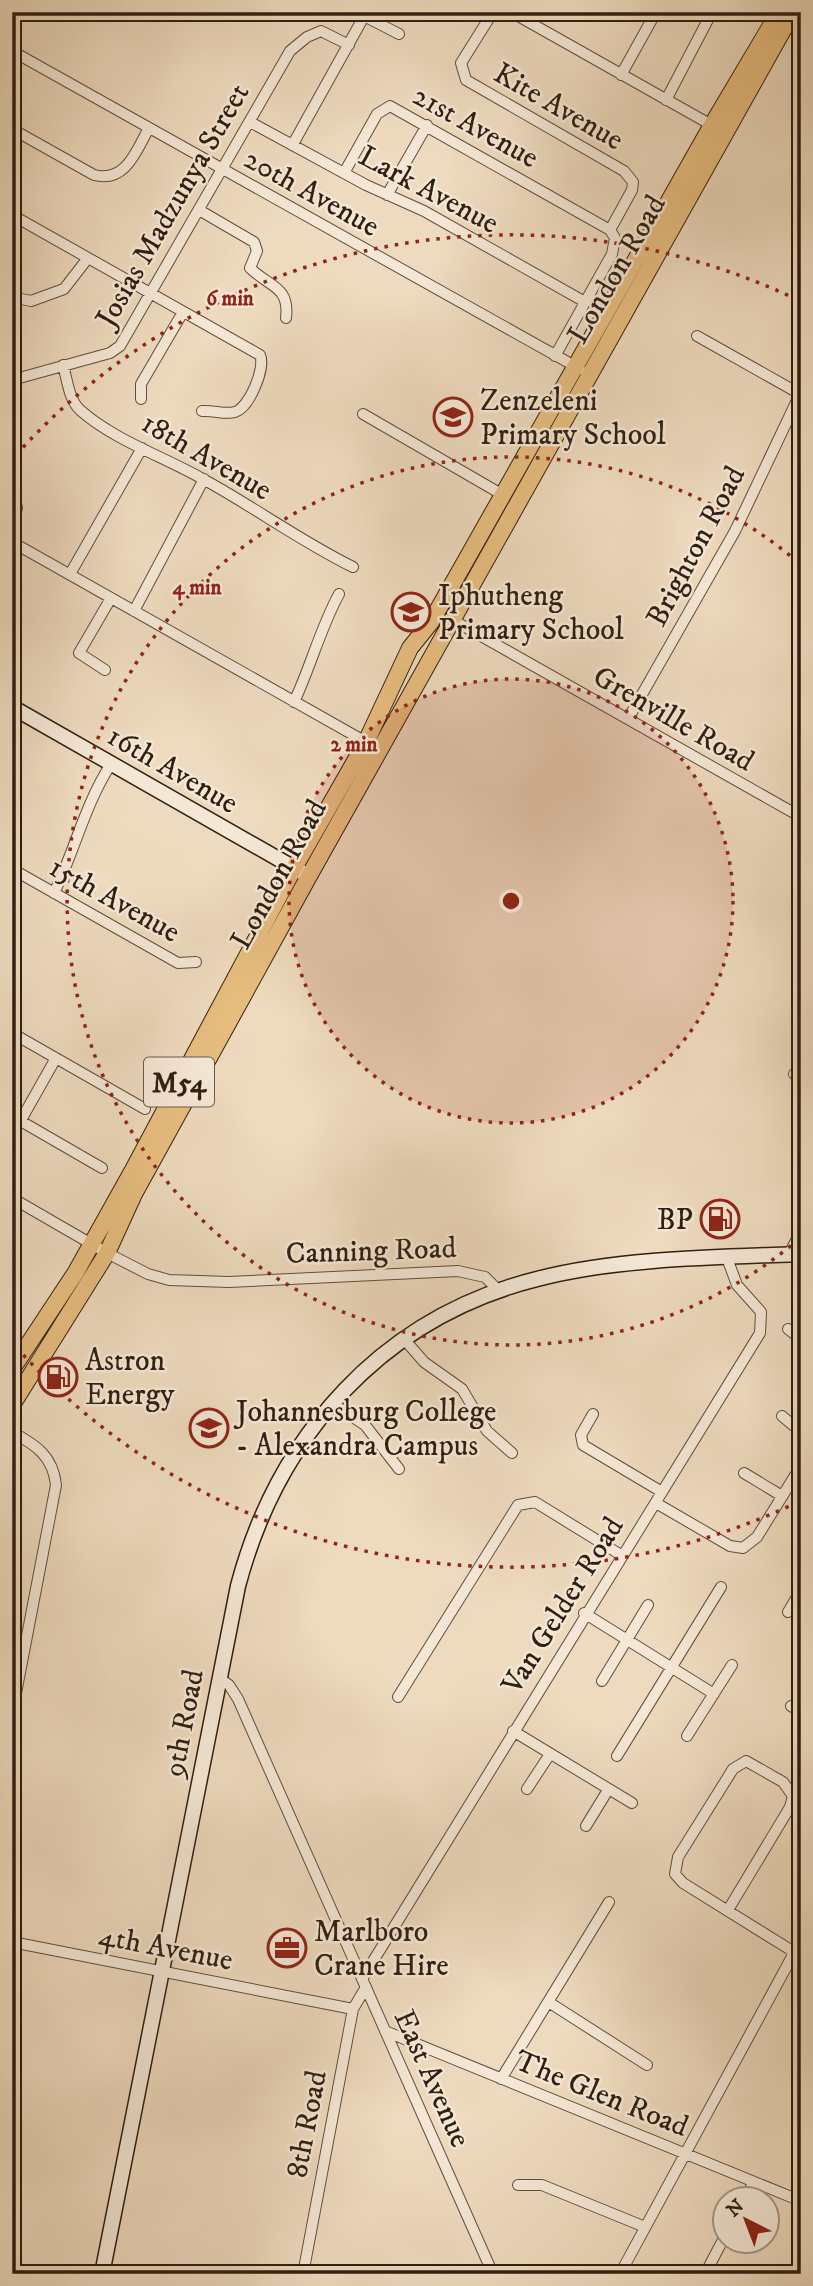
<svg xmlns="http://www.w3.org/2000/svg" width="813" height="2286" viewBox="0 0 813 2286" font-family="'IM FELL DW Pica',serif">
  <rect width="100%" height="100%" fill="#eedabe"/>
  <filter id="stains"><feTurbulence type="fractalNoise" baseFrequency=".00286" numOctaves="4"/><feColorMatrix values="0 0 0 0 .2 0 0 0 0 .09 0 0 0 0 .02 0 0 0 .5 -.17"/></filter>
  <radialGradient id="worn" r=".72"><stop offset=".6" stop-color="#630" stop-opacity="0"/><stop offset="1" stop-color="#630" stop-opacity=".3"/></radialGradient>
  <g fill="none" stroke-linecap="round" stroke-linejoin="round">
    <path stroke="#9eb8bc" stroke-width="18" d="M 170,12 L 195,12"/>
    <defs>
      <path id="street" d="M 493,12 L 461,63 L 466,80 L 624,171 L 633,182 L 632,190 L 610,230 L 615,238 L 612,254 L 555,356
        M 511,12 L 715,127
        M 12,51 L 580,369
        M 621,75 L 656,12
        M 666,100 L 712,12
        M 250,122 L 366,185 L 424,211 L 585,302
        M 12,129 L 94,175 C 126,183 136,151 149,128
        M 293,144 L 362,20 L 366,17 L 399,34
        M 344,173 L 377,114 L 390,106 L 610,230
        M 387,195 L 427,125
        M 199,210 L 254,242 L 257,251 L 250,268 C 269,287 290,286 286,318
        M 12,215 L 260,355 C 266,368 249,408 235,412 C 226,415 213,410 202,411
        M 12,297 L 31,301 L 64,289 L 88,258
        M 63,365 C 67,379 69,400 80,410 C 114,440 162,456 201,478 C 253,506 300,541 353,567
        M 12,380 L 110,353 L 120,346 L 290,51 L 307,37 L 321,31 L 349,45
        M 141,399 L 141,384 L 183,312
        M 363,414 L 503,495
        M 12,485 L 17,508 L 12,526
        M 12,542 L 366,742
        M 70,574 L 142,448
        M 134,611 L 204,479
        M 451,619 L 801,817
        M 105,670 L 79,653 L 111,598
        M 294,702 C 311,666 320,629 339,594
        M 628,719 L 735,531 L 800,394 L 697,336
        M 12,869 L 178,963 L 196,962
        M 54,893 C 75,850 85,804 111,764
        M 12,1033 L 145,1109
        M 794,1074 L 801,1078
        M 12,1116 L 102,1168
        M 21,1120 L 56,1058
        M 12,1198 L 107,1253 L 148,1274 L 169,1280 L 229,1282 L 458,1271 L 485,1277 L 499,1291
        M 789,1254 L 801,1231
        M 788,1329 L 801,1339
        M 404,1339 L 424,1362 L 462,1389 L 487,1431 L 512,1453
        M 333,1404 L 365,1425 L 399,1469
        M 593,1414 L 581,1435 L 583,1445 L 662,1492
        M 782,1416 L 801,1432
        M 12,1432 C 36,1445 53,1456 56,1485 L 12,1714
        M 744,1473 L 782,1496
        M 656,1503 L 730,1546 L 743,1548 L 757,1537 L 801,1466
        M 788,1612 L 801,1590
        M 584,1613 L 714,1694
        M 219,1678 L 229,1685 L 238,1699 L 493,2274
        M 602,1681 L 648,1605
        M 398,1697 L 518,1505 L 535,1502 L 621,1555
        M 791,1706 L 801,1712
        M 513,1731 L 632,1803
        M 687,1736 L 732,1665
        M 617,1756 L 721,1587
        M 527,1789 L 550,1754
        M 586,1826 L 608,1790
        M 728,1910 L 790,1807 L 793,1796 L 783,1782 L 746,1761 L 733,1769 L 678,1857 L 675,1874 L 683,1883 L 794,1952
        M 12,1942 L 353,2009
        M 362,1979 L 760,1333 L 761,1312 L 737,1285 L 727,1258
        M 550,2003 L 647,2065
        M 385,2031 L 801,2201
        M 501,2079 L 609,1902
        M 518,2185 L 542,2185 L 645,2227
        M 745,2198 L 754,2182
        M 303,2274 L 353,2009 L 366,1987
        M 620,2274 L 801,1940
        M 705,2274 L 726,2234
        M 795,2274 L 801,2265"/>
      <path id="secondary" d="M 12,707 L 303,873
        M 102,2274 L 238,1586 C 278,1435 382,1318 537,1279 C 617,1258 718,1257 801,1254"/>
      <path id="primary" d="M 12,1369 L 76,1272 L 133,1170 L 294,868 L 366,742 L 410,648 L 431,622 L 712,125 L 779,12
        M 12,1405 L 107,1253 L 134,1194 L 309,876 L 793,12"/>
    </defs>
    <use href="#street" stroke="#5f4e3c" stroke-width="12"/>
    <use href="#secondary" stroke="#2f1f11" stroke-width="17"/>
    <use href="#primary" stroke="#2f1f11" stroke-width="18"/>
    <use href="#street" stroke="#f4e7d5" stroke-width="10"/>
    <use href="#secondary" stroke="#f4e7d5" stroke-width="14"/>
    <use href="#primary" stroke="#e7bd7f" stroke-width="16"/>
  </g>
  <circle cx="511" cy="901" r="222" fill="#8f2418" fill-opacity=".12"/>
  <g fill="none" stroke="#8f2418" stroke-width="3.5" stroke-dasharray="3.5 7">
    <circle cx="511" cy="901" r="222"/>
    <path d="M799 1239A444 444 0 1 1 799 563"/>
    <path d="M798 1502A666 666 0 0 1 16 1347M16 455A666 666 0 0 1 798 300"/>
  </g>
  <defs>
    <symbol id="school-ring" viewBox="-11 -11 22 22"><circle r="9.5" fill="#f4e7d5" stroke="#8f2418" stroke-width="1.5"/><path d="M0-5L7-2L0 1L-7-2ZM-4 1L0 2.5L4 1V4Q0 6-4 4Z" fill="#8f2418"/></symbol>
    <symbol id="fuel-ring" viewBox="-11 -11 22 22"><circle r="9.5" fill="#f4e7d5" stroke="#8f2418" stroke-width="1.5"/><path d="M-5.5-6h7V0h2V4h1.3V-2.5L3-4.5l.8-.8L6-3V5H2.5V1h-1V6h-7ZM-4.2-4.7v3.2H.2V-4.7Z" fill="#8f2418"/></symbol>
    <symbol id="university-ring" viewBox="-11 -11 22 22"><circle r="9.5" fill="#f4e7d5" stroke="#8f2418" stroke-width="1.5"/><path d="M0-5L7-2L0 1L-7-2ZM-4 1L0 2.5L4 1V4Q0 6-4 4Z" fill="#8f2418"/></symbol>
    <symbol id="office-ring" viewBox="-11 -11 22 22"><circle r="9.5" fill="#f4e7d5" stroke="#8f2418" stroke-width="1.5"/><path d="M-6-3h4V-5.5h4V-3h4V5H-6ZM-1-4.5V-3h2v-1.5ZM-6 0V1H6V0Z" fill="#8f2418"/></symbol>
  </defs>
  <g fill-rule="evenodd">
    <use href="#school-ring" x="431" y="395" width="44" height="44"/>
    <use href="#school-ring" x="389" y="590" width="44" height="44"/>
    <use href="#fuel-ring" x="698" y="1197" width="44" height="44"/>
    <use href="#fuel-ring" x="36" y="1355" width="44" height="44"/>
    <use href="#university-ring" x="187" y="1406" width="44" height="44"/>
    <use href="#office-ring" x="265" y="1926" width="44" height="44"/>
  </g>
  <g text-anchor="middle" stroke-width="5" stroke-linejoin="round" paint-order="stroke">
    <rect fill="#f4e7d5" stroke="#6a5b4c" stroke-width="2" x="144" y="1057.5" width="70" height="49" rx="5"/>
    <g font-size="28" font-weight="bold" fill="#2f1f11">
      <text x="179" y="1092">M54</text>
    </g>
    <g font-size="30" fill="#2f1f11" stroke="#f4e7d5">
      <text transform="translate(559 106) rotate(30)" y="10">Kite Avenue</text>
      <text transform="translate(476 126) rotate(29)" y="10">21st Avenue</text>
      <text transform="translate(429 189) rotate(28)" y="10">Lark Avenue</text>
      <text transform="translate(312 192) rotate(29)" y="10">20th Avenue</text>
      <text transform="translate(172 205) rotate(-60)" y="10">Josias Madzunya Street</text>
      <text transform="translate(616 269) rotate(-60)" y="10">London Road</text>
      <text transform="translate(207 456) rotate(30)" y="10">18th Avenue</text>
      <text transform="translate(695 546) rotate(-62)" y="10">Brighton Road</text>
      <text transform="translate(674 718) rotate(30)" y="10">Grenville Road</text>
      <text transform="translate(173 769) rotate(30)" y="10">16th Avenue</text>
      <text transform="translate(278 874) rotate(-61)" y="10">London Road</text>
      <text transform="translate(115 899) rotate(29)" y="10">15th Avenue</text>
      <text transform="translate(371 1250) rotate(-2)" y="10">Canning Road</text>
      <text transform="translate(562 1605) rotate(-58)" y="10">Van Gelder Road</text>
      <text transform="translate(183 1723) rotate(-79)" y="10">9th Road</text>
      <text transform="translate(166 1947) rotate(11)" y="10">4th Avenue</text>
      <text transform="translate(433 2078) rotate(66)" y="10">East Avenue</text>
      <text transform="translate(602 2093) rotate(22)" y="10">The Glen Road</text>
      <text transform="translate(306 2124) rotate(-79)" y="10">8th Road</text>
    </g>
    <g font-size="30" fill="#2f1f11" stroke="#f4e7d5" text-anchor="start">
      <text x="480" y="410">Zenzeleni<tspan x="480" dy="34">Primary School</tspan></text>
      <text x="438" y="605">Iphutheng<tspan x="438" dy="34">Primary School</tspan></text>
      <text x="693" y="1229" text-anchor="end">BP</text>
      <text x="85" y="1370">Astron<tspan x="85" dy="34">Energy</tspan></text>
      <text x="236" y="1421">Johannesburg College<tspan x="236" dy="34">- Alexandra Campus</tspan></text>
      <text x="314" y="1941">Marlboro<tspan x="314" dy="34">Crane Hire</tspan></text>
    </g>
  </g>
  <circle cx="511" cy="901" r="10" fill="#8f2418" stroke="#f4e7d5" stroke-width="3.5"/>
  <g font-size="21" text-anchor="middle" font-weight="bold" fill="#8f2418" stroke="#f4e7d5" stroke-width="5" stroke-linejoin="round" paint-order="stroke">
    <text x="230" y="305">6 min</text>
    <text x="197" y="594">4 min</text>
    <text x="354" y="751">2 min</text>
  </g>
  <rect width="813" height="2286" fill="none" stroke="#eedabe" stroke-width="42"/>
  <rect x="14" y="14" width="785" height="2258" fill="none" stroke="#2f1f11" stroke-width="3.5"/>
  <rect x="21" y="21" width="771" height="2244" fill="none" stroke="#2f1f11" stroke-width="2"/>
  <g transform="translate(746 2220) rotate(318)"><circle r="33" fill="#f4e7d5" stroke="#a59787" stroke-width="2"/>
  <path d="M0-5L12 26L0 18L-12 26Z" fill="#8f2418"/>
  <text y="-10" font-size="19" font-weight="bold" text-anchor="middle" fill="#2f1f11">N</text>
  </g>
  <rect width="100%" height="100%" filter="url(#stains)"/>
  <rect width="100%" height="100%" fill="url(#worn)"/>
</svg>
